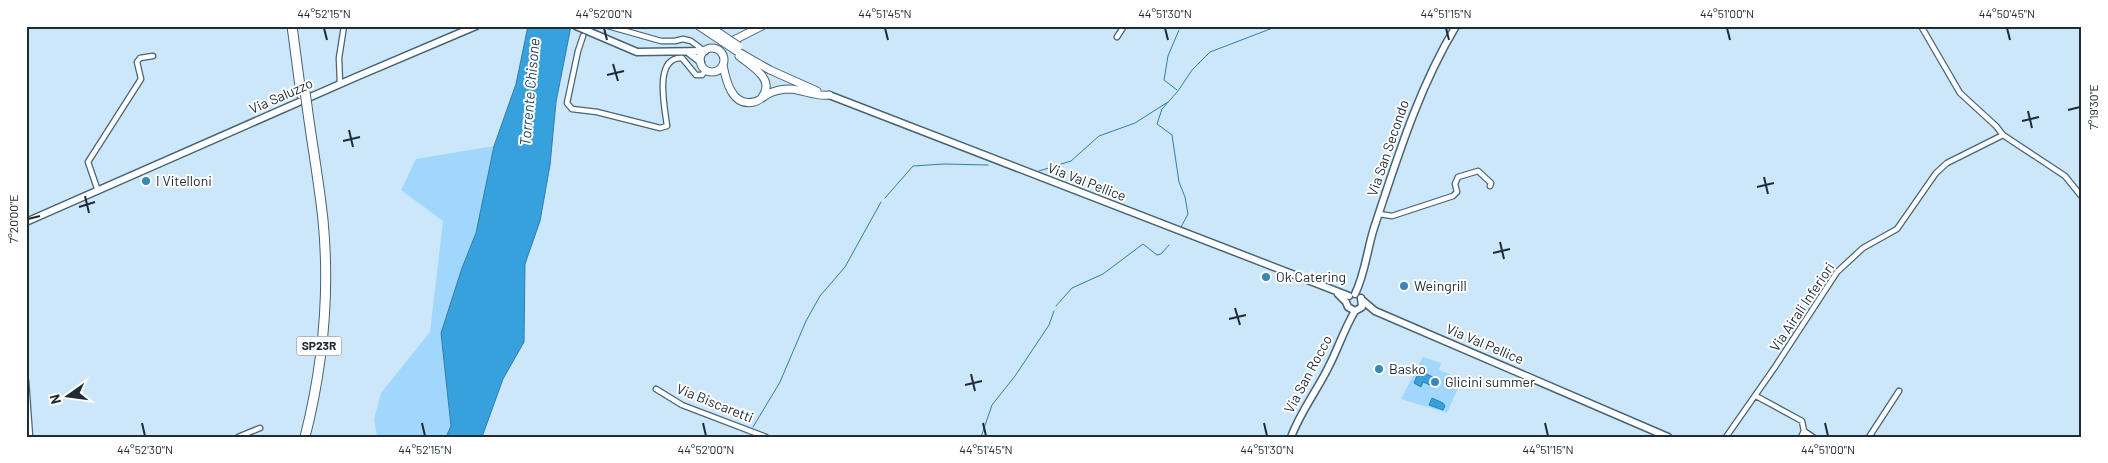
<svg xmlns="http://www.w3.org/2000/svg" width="2108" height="463" viewBox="0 0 2108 463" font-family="Barlow,sans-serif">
  <rect width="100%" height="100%" fill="#cce7f9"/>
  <path fill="#a1d7fc" d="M 494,146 L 476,233 L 462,268 L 441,333 L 451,427 L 446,437 L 377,437 L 374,419 L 381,393 L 430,332 L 443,221 L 401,190 L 416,159 Z
    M 1423,357 L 1441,363 L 1439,370 L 1462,379 L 1447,413 L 1401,399 Z"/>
  <path fill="#36a1dd" stroke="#2f7eab" d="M 528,26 L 571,26 L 556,102 L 550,165 L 540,221 L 525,264 L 524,342 L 503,379 L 482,437 L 446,437 L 451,426 L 441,333 L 462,268 L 476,233 L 494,146 L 516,84 Z
    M 1419,371 L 1433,377 L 1430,385 L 1423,382 L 1421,387 L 1414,383 Z
    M 1432,398 L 1443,403 L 1445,406 L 1443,410 L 1429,405 Z"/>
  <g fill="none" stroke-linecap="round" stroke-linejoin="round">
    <path stroke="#2f7eab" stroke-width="1" d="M 1180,28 L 1181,26
      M 1177,90 L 1164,80 L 1168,56 L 1179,30
      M 1039,171 L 1071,161 L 1099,136 L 1135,123 L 1168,102
      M 885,198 L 913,166 L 944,164 L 988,165
      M 1181,227 L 1188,214 L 1185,197 L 1179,182 L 1172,135 L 1157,124 L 1162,109 L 1178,91 L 1192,70 L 1210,52 L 1278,26
      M 1056,306 L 1072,288 L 1103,274 L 1143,244 L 1157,255 L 1161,254 L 1169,245
      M 753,427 L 780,382 L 806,321 L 820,296 L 845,267 L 881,202
      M 981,437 L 992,405 L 1015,376 L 1049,325 L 1054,311"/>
    <defs>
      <path id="street" d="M 608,26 L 661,41 L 675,41 L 683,39 L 691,41 L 703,50
        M 1921,26 L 1960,93 L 1996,126 L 2003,135 L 2065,176 L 2082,197
        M 583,36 L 578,51 L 567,103 L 572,109 L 597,112 L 660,128 L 667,126 C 665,108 653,57 682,58 L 696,75 L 702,75 L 706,70
        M 1117,37 L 1124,26
        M 340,84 L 339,58 L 344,26
        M 98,191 L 88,162 L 141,79 L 137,62 L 140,58 L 153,56
        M 1379,214 L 1392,216 L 1453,196 L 1457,192 L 1455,184 L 1458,177 L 1478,171 L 1491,183 L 1490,186
        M 26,381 L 30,437
        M 656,389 L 682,405 L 766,437
        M 1756,396 L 1802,421 L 1804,431
        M 238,437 L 260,428
        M 1726,437 L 1775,367 L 1837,272 L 1863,248 L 1897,229 L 1936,173 L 1947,163 L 2003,135
        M 1801,437 L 1804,431 L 1813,437
        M 1869,437 L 1899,391"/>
      <path id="secondary" d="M 576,26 L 637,52 L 705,51
        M 688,52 L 701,62
        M 829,95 L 1349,296
        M 26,222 L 356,77 L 476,26
        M 1338,294 L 1346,302 L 1348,307 L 1355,311 L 1362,307 L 1361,298
        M 1355,294 C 1365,274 1367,250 1374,228 C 1397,159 1418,89 1456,26
        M 1362,300 L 1375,311 L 1668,437
        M 1291,437 C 1301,411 1316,392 1328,368 C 1338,349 1344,329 1355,311"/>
      <path id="primary" d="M 699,26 L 723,42
        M 709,26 L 728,39
        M 728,43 L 762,26
        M700 60a12 12 0 1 1 24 0a12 12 0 1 1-24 0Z
        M 735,50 L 770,70 L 817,91
        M 739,56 C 751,66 776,79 762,97
        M 723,65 C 726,81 732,107 754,102 C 759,101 763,97 768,94 C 774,91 783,89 790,89 C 804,90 816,97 829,95"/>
      <path id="highway" d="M 292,26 L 301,94
        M 305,437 C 323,366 330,293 323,220 C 319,182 312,144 307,106"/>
    </defs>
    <use href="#street" stroke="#466477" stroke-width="7"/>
    <use href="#secondary" stroke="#466477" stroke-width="9"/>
    <use href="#primary" stroke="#466477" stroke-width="9"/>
    <use href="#highway" stroke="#466477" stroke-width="11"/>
    <use href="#street" stroke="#fff" stroke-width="4.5"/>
    <use href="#secondary" stroke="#fff" stroke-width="6"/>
    <use href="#primary" stroke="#fff" stroke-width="7"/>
    <use href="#highway" stroke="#fff" stroke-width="9"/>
    <defs>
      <path id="primary-bridge" d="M 728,39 L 739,46
        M 723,42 L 735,50"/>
      <path id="highway-bridge" d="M 305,92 L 307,106"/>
    </defs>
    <use href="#primary-bridge" stroke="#466477" stroke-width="9" stroke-linecap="butt"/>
    <use href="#highway-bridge" stroke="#466477" stroke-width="11" stroke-linecap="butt"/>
    <use href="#primary-bridge" stroke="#fff" stroke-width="7"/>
    <use href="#highway-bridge" stroke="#fff" stroke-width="9"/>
  </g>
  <path fill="none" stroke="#202c35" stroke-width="2" d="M 324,28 L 327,40M 604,28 L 607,40M 885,28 L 888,40M 1165,28 L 1168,40M 1446,28 L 1449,40M 1727,28 L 1730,40M 2007,28 L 2010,40M 613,64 L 618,81M 607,75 L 624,71M 2068,110 L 2080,107M 2028,111 L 2032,128M 2022,121 L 2039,117M 349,130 L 353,147M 343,141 L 360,137M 1764,177 L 1768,194M 1757,187 L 1774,183M 85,196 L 89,213M 79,207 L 95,202M 28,219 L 40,216M 1500,242 L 1504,259M 1493,253 L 1510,249M 1235,308 L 1240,325M 1229,319 L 1246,315M 971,374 L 975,391M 965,385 L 982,381M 142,423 L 145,436M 422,423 L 425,436M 703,423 L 706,436M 983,423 L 986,436M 1264,423 L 1267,436M 1545,423 L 1548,436M 1825,423 L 1828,436"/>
  <g fill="#3588b9" stroke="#fff" stroke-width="2">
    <circle cx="146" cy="181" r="5"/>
    <circle cx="1266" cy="277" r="5"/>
    <circle cx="1404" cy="286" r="5"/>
    <circle cx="1379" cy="369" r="5"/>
    <circle cx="1435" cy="382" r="5"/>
  </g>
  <g text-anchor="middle" stroke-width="4" stroke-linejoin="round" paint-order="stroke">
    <rect fill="#fff" stroke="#636b72" stroke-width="1" x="296.5" y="336.5" width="45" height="19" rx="4"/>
    <g font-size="12" font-weight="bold" fill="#202c35">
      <text x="319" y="350">SP23R</text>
    </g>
    <g font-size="14" fill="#202c35" stroke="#fff">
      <text transform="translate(281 96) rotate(-24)" y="5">Via Saluzzo</text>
      <text transform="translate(1388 148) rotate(-71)" y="5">Via San Secondo</text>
      <text transform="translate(1087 182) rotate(21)" y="5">Via Val Pellice</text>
      <text transform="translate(1802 307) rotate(-56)" y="5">Via Airali Inferiori</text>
      <text transform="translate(1485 344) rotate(23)" y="5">Via Val Pellice</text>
      <text transform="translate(1308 374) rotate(-62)" y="5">Via San Rocco</text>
      <text transform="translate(715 403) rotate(22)" y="5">Via Biscaretti</text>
    </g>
    <g font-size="14" fill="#202c35" stroke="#fff" text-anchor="start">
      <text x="156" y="186">I Vitelloni</text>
      <text x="1276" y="282">Ok Catering</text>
      <text x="1414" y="291">Weingrill</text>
      <text x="1389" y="374">Basko</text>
      <text x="1445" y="387">Glicini summer</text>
    </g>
    <g font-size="15" font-style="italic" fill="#143f58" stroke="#fff">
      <text transform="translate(530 92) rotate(-85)" y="5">Torrente Chisone</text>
    </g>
  </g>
  <rect width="2108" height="463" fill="none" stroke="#ffffff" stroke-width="55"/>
  <g transform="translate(68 396) rotate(256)" stroke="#ffffff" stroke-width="4" paint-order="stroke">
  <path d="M0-4L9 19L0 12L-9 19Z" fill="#202c35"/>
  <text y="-8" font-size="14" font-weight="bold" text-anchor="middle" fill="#202c35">N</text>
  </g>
  <rect x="28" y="28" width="2052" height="408" fill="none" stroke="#202c35" stroke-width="2"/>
  <g font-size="12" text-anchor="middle" fill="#202c35">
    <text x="324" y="18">44°52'15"N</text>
    <text x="604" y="18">44°52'00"N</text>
    <text x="885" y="18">44°51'45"N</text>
    <text x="1165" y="18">44°51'30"N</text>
    <text x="1446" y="18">44°51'15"N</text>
    <text x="1727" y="18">44°51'00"N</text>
    <text x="2007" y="18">44°50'45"N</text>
    <text transform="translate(2094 107) rotate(-90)" y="4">7°19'30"E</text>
    <text transform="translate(14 219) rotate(-90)" y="4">7°20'00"E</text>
    <text x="145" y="454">44°52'30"N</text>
    <text x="425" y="454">44°52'15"N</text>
    <text x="706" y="454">44°52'00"N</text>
    <text x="986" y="454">44°51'45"N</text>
    <text x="1267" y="454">44°51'30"N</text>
    <text x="1548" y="454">44°51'15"N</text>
    <text x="1828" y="454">44°51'00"N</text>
  </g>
</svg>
